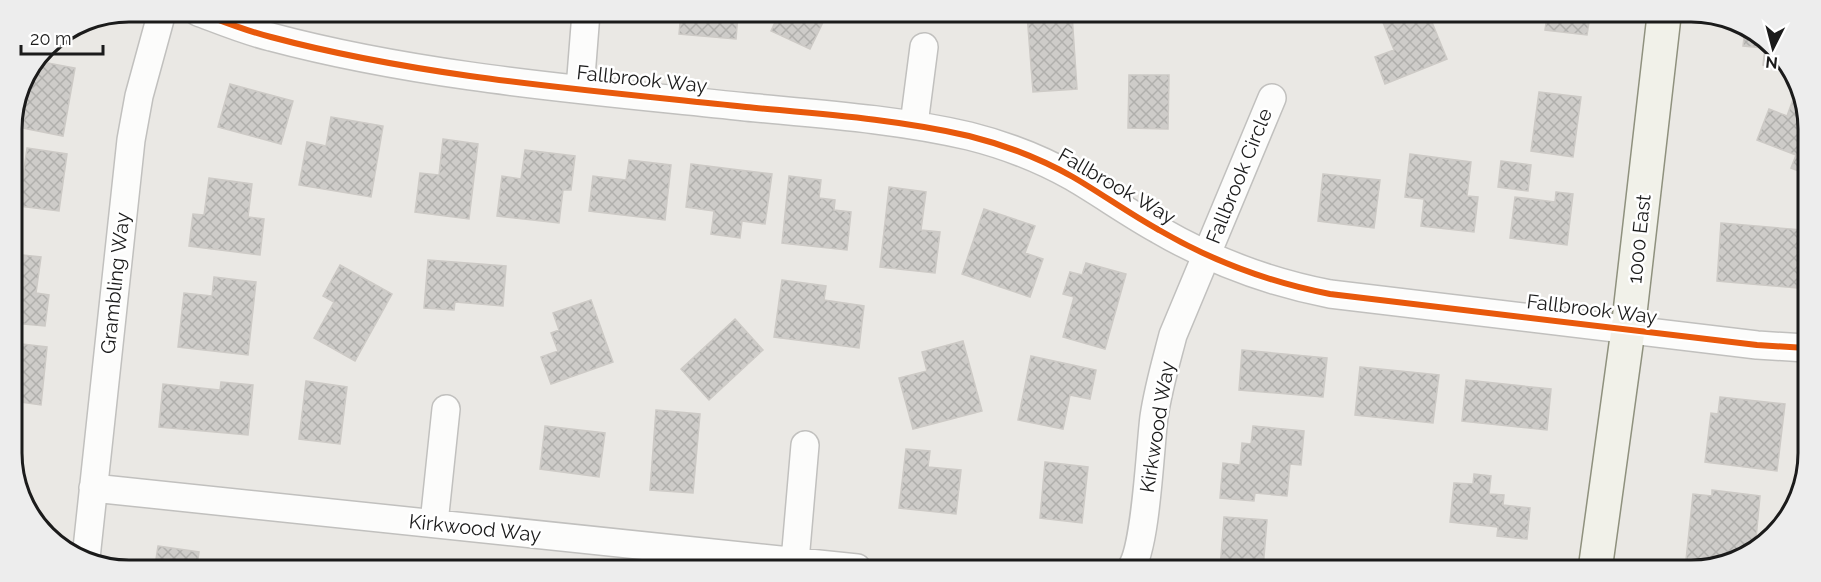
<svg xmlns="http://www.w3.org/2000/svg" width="1821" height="582" viewBox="0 0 1821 582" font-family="Raleway,sans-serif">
  <defs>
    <pattern id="building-cross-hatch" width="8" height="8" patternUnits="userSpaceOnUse" patternTransform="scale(1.5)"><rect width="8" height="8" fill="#ceccc9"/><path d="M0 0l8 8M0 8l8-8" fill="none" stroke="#b0afac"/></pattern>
  </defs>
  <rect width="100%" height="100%" fill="#eae8e4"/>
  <path fill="url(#building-cross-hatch)" stroke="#cdcac6" stroke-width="1.5" d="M 681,13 L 738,14 L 736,39 L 679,34 Z
    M 779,14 L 827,14 L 810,49 L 771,31 Z
    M 1027,14 L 1072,14 L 1077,89 L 1033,92 Z
    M 1380,15 L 1429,15 L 1447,59 L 1385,84 L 1375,57 L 1394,50 Z
    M 1547,16 L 1590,16 L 1587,35 L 1545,30 Z
    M 1745,30 L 1780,52 L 1787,67 L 1763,65 L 1765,48 L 1743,46 Z
    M 37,61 L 75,68 L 63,136 L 12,126 L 21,84 Z
    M 1129,75 L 1169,75 L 1168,129 L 1128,128 Z
    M 230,84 L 293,101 L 281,144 L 218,127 Z
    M 1539,92 L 1581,97 L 1573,157 L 1531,151 Z
    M 1795,94 L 1801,96 L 1807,107 L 1806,174 L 1791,168 L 1796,155 L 1757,140 L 1769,109 L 1787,116 Z
    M 331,117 L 383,126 L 371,197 L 299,185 L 307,142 L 326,146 Z
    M 443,139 L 478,144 L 469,219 L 415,212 L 420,173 L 439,175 Z
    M 27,148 L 67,154 L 59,211 L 19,206 Z
    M 525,150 L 575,156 L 571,190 L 563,190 L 559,223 L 497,216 L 502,176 L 521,179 Z
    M 1410,154 L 1471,162 L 1467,196 L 1478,197 L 1474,232 L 1421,226 L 1424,199 L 1405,197 Z
    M 629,160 L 671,165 L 665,220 L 589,211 L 593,176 L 626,180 Z
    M 1501,161 L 1531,165 L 1528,191 L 1498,187 Z
    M 691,164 L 772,174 L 765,224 L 742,221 L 740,238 L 711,234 L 714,211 L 686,207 Z
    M 1323,174 L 1380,180 L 1374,228 L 1318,221 Z
    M 789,176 L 821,180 L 819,198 L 835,200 L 834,210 L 851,212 L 847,250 L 782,243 Z
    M 209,178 L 252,184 L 248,217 L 264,219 L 260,255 L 189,246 L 193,214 L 204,215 Z
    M 889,187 L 926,192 L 921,230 L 940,232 L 935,273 L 880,267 Z
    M 1556,192 L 1573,194 L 1567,245 L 1510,238 L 1515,197 L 1555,202 Z
    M 984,209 L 1035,226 L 1025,253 L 1043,259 L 1030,297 L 962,274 Z
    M 1721,223 L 1802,230 L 1797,288 L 1717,281 Z
    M 13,254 L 41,257 L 36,293 L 49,295 L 45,326 L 13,323 Z
    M 428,260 L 506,266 L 503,306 L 455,302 L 454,310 L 424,308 Z
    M 1086,263 L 1126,274 L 1105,349 L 1063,337 L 1074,297 L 1063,294 L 1070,272 L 1082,275 Z
    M 340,265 L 392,294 L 355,361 L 314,338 L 334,302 L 323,296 Z
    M 214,277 L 256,282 L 248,355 L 178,347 L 184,293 L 212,296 Z
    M 782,280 L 826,286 L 824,300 L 864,306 L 859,348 L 774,337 Z
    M 591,300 L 613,362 L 551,384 L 541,357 L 558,351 L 551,333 L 559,330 L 553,313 Z
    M 735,319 L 763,350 L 709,400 L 681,369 Z
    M 963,341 L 982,411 L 913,429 L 899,378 L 927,371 L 922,352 Z
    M 13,343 L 47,347 L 41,405 L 14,401 Z
    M 1242,350 L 1327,358 L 1323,397 L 1239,390 Z
    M 1031,356 L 1096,370 L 1090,399 L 1070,395 L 1063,429 L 1018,420 Z
    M 1360,367 L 1439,375 L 1433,423 L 1355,415 Z
    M 1466,380 L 1551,389 L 1547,430 L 1462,421 Z
    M 306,381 L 347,387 L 340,444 L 299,439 Z
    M 221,382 L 253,385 L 248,435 L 159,427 L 163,384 L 220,390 Z
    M 1720,397 L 1785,404 L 1777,471 L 1705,462 L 1711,413 L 1718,414 Z
    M 656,410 L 700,414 L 693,493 L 650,490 Z
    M 545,426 L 605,433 L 599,477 L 540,469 Z
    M 1253,426 L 1304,431 L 1301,465 L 1290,464 L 1287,496 L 1255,493 L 1254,501 L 1220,498 L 1223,463 L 1240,465 L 1242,443 L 1251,444 Z
    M 14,448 L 21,449 L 17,481 L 14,475 Z
    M 906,449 L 930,451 L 928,467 L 961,470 L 956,514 L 899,508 Z
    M 1045,462 L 1088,467 L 1082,523 L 1040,518 Z
    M 1474,474 L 1491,476 L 1489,494 L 1504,495 L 1503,505 L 1530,508 L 1527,539 L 1497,536 L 1498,527 L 1450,522 L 1454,483 L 1473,484 Z
    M 1712,490 L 1760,496 L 1755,549 L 1715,564 L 1686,560 L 1693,494 L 1712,496 Z
    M 1224,517 L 1267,520 L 1263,569 L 1220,569 Z
    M 158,546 L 199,552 L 197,566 L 155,566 Z"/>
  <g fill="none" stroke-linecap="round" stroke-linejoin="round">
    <defs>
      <path id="street" d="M 198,12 C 222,21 246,31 271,37 C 425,78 588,90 746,107 C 820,114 896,119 969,136 C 1005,145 1041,159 1073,177 C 1102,194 1130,214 1159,230 C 1214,262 1268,282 1330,294 L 1757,345 L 1806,348
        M 580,89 L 586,13
        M 914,124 L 924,47
        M 93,488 L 857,568
        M 434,523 L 446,409
        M 86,558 L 131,140 L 139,96 L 162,12
        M 795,561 L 805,445
        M 1131,568 C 1146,547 1150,448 1154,417 C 1158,389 1166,362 1173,335 L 1272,98"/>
      <path id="secondary" d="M 1595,570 L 1628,330 L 1664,16"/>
    </defs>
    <use href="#street" stroke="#c1c0be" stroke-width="30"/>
    <use href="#secondary" stroke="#8f917e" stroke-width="36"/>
    <use href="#street" stroke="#fcfcfb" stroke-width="27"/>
    <use href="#secondary" stroke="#f1f1e9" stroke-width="33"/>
    <defs>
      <path id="cycleway" d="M 198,12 C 222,21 246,31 271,37 C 425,78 588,90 746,107 C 820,114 896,119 969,136 C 1005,145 1041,159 1073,177 C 1102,194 1130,214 1159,230 C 1214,262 1268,282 1330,294 L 1757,345 L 1806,348"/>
    </defs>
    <use href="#cycleway" stroke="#fff" stroke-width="10"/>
    <use href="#cycleway" stroke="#e8590c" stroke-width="6"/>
  </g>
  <g text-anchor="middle" stroke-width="5" stroke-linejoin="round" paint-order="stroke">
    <g font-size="20" fill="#1b1b1b" stroke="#fff">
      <text transform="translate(642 79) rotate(6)" y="7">Fallbrook Way</text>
      <text transform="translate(1239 176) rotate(-68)" y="7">Fallbrook Circle</text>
      <text transform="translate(1117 186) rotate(30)" y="7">Fallbrook Way</text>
      <text transform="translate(1639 239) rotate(-84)" y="7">1000 East</text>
      <text transform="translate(115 283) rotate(-84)" y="7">Grambling Way</text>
      <text transform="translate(1592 309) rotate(7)" y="7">Fallbrook Way</text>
      <text transform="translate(1157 427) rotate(-81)" y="7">Kirkwood Way</text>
      <text transform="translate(475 528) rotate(6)" y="7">Kirkwood Way</text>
    </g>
  </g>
  <path d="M0 0H1821V582H0ZM129 22H1691A107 107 0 0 1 1798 129V453A107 107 0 0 1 1691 560H129A107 107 0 0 1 22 453V129A107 107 0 0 1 129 22Z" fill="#ededed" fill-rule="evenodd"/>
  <path fill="none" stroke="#1b1b1b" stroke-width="3" d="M129 22H1691A107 107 0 0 1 1798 129V453A107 107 0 0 1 1691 560H129A107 107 0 0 1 22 453V129A107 107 0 0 1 129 22Z"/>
  <g transform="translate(1773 48) rotate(186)" stroke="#ffffff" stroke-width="4.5" paint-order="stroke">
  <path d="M0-4.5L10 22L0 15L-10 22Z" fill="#1b1b1b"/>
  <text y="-9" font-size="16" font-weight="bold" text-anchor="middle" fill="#1b1b1b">N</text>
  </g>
  <path d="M21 45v9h82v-9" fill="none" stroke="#1b1b1b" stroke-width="3"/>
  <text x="30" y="45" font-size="18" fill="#1b1b1b" stroke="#ffffff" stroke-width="4.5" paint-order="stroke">20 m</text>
</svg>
